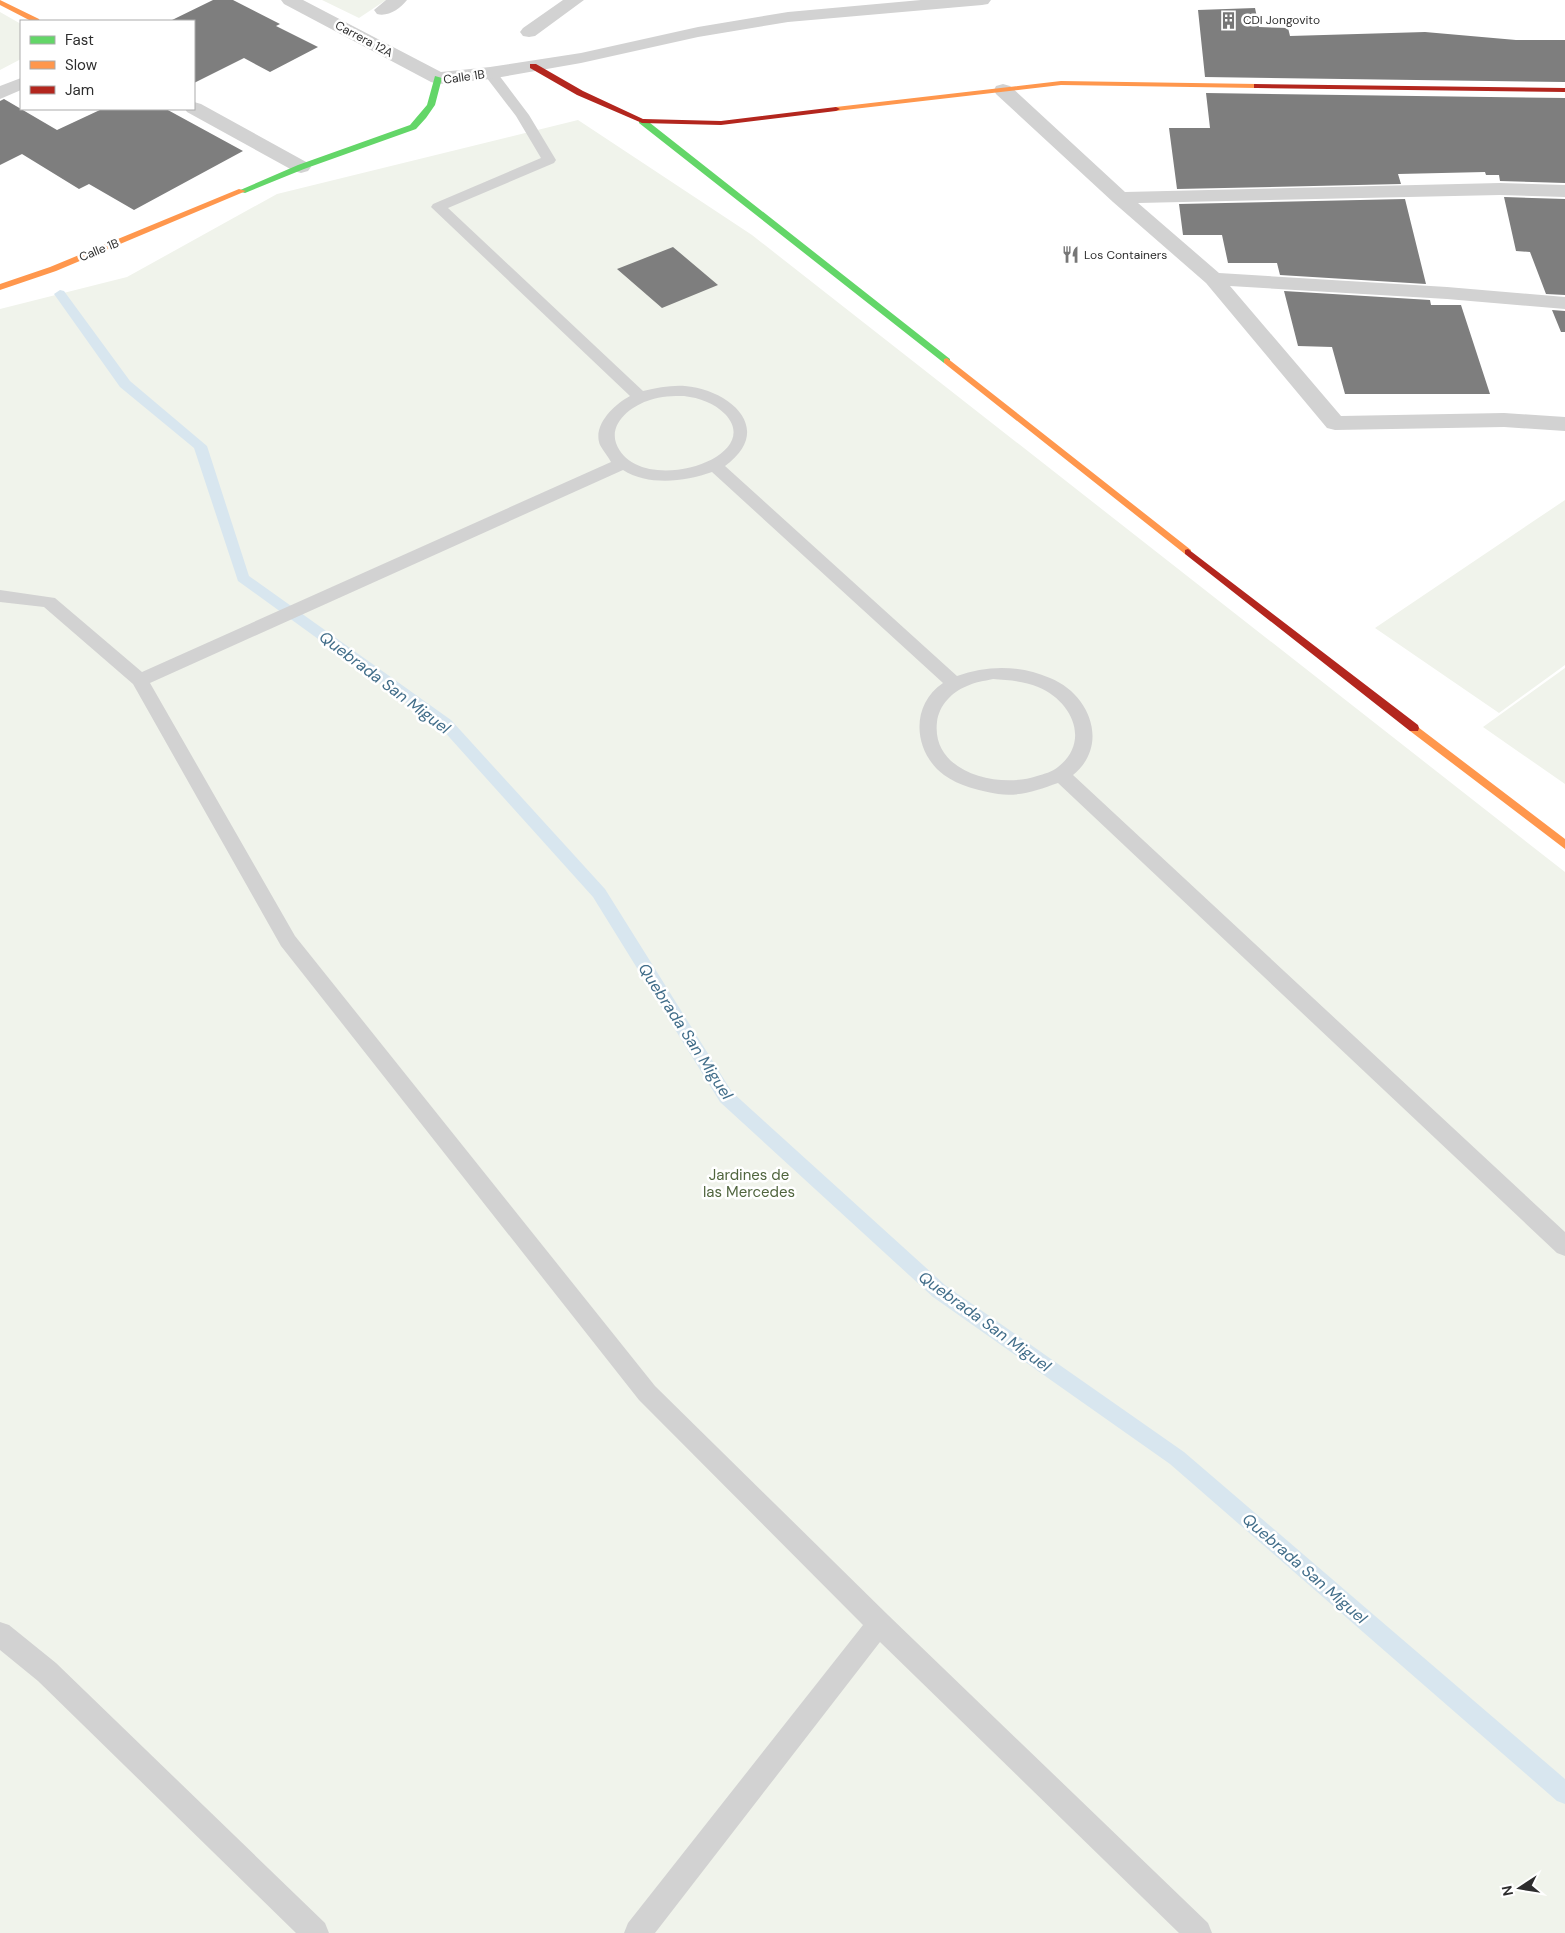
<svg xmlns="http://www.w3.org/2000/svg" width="1565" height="1933" viewBox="0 0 1565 1933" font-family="'DM Sans',sans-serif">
  <rect width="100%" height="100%" fill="#fff"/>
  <path fill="#f0f3eb" d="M 322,0 L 386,0 L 359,18 Z
    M 0,12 L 21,24 L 21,59 L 0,70 Z
    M 578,120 L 752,235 L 1565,872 L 1565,1933 L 0,1933 L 0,309 L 127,277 L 277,194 Z
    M 1565,500 L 1565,665 L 1499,713 L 1375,628 Z
    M 1565,668 L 1565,784 L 1483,727 Z"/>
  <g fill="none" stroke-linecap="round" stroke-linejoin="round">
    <path fill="#d8e6ef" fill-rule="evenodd" d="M 60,290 L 64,291 L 130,381 L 207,446 L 249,576 L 451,720 L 605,889 L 732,1092 L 945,1285 L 1184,1452 L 1565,1779 L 1565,1804 L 1557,1801 L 1170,1464 L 933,1297 L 720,1102 L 593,897 L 441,728 L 238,581 L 194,448 L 120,387 L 54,294 Z"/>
  </g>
  <path fill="#7e7e7e" d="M 213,0 L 233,0 L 280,24 L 276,26 L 318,47 L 270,72 L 244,58 L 194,83 L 194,21 L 170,21 Z
    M 1255,8 L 1259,27 L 1288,28 L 1290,36 L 1425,32 L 1516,40 L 1565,40 L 1565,82 L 1205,77 L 1198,10 Z
    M 1206,93 L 1565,98 L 1565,183 L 1500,181 L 1499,175 L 1486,175 L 1485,172 L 1398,174 L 1401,184 L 1177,189 L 1169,128 L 1210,128 Z
    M 4,99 L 57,130 L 102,109 L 166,109 L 243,151 L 134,210 L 89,184 L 79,189 L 22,154 L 0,165 L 0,101 Z
    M 1504,197 L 1565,199 L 1565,295 L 1546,294 L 1530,252 L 1516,251 Z
    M 1405,199 L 1426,284 L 1280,275 L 1277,263 L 1228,263 L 1222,235 L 1183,235 L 1179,204 Z
    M 673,247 L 718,285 L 662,308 L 617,269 Z
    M 1284,291 L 1430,300 L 1431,305 L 1461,305 L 1490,394 L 1345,394 L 1332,347 L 1298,346 Z
    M 1552,310 L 1565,311 L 1565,332 L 1561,332 Z"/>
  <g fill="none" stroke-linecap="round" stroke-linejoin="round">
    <path fill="#d2d2d2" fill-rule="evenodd" d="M 490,69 L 495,70 L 529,115 L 556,160 L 554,163 L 448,208 L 643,391 C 657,388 671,385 685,386 C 731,390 775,430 725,466 L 957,676 C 988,665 1019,665 1050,678 C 1090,694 1110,745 1073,775 L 1565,1232 L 1565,1256 L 1557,1253 L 1058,783 C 1038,790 1020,797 998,794 C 980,791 959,786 944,775 C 913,752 910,705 943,683 L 712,472 C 685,482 648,486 623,470 L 150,683 L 295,936 L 655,1386 L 888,1615 L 1208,1923 L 1212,1933 L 1179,1933 L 880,1642 L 655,1933 L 624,1933 L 628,1923 L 863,1625 L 639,1400 L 281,946 L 133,684 L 44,607 L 0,602 L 0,590 L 55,598 L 142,672 L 611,462 C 608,456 603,451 600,445 C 592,425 615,404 630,396 L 431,207 L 433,204 L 541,158 L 516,116 L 483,73 ZM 684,396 C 700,398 714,403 725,414 C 768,459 636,499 616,443 C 609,422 633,405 650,400 C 661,396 673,396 684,396 ZM 993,679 C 1008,680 1024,681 1038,687 C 1072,701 1091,741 1058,767 C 1052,772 1044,774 1037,776 C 999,789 931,773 937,722 C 939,705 952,692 967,686 C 975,682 984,681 993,679 Z
      M 0,1622 L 9,1625 L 56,1663 L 325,1923 L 329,1933 L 296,1933 L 38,1681 L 0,1650 Z"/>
    <path fill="#d2d2d2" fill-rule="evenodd" d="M 281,0 L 303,0 L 441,72 L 490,67 L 581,53 L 698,27 L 788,12 L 921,0 L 991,0 L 988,4 L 982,5 L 788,22 L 698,37 L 581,63 L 490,79 L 438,84 L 431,82 L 284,4 Z
      M 386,0 L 407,0 C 400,9 388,17 377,14 L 374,10 Z
      M 563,0 L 584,0 L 535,36 L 529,37 L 523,36 L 520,32 L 523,28 Z
      M 21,78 L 21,90 L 0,99 L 0,86 Z
      M 1003,84 L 1010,86 L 1125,192 L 1500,183 L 1565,185 L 1565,197 L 1500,195 L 1138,203 L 1219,273 L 1447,287 L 1565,297 L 1565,309 L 1447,299 L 1230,286 L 1341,416 L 1504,413 L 1565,417 L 1565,431 L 1504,427 L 1335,430 L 1327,428 L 1206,283 L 1113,202 L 996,94 L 994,90 L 996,86 Z
      M 194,102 L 201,104 L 308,163 L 311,167 L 308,171 L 301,173 L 294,171 L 187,112 L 185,109 L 194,109 Z"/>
    <path fill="#63d668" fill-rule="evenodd" d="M 435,76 L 442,78 L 435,105 L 426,118 L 416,129 L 304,169 L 245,193 L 238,191 L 298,165 L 410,125 L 427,105 Z
      M 639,119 L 645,119 L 950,359 L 950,363 L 944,363 L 639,123 Z"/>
    <path fill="#ff974d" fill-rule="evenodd" d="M 0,0 L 39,19 L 40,21 L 31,21 L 0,5 Z
      M 1061,81 L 1257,84 L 1261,86 L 1257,88 L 1061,85 L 836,111 L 832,109 L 836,107 Z
      M 239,189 L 246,191 L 56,271 L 0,290 L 0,284 L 50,267 Z
      M 947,358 L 1191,550 L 1191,554 L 1185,554 L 944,363 L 944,359 Z
      M 1414,724 L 1565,839 L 1565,849 L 1410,731 L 1409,728 Z"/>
    <path fill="#b3261e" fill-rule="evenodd" d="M 530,64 L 536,64 L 583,91 L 643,119 L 721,121 L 836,107 L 840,109 L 836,111 L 721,125 L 642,123 L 577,95 L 530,68 Z
      M 1254,84 L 1565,88 L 1565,92 L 1257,88 L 1254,88 Z
      M 1188,549 L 1418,725 L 1419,728 L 1418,731 L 1410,731 L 1185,554 L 1185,550 Z"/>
  </g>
  <defs>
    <symbol id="building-bare" viewBox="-9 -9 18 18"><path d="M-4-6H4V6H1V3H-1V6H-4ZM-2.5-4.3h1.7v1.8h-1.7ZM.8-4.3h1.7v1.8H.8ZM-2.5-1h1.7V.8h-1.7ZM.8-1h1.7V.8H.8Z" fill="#767676" stroke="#fff" stroke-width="2.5" paint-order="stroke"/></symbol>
    <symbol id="restaurant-bare" viewBox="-9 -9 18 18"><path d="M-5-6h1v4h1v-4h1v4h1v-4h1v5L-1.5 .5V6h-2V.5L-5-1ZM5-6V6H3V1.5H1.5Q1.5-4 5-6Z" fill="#767676" stroke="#fff" stroke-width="2.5" paint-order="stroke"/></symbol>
  </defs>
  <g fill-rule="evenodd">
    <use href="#building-bare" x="1216" y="8" width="25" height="25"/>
    <use href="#restaurant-bare" x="1058" y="242" width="25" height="25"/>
  </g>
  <g text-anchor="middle" stroke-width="5" stroke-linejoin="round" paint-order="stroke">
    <g font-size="12" fill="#2d2d2d" stroke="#fff" text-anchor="start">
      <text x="1243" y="24">CDI Jongovito</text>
      <text x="1084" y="259">Los Containers</text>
    </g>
    <g font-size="12" fill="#2d2d2d" stroke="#fff">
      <text transform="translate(364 39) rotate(28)" y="4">Carrera 12A</text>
      <text transform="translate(464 77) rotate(-8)" y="4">Calle 1B</text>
      <text transform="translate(99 250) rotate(-22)" y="4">Calle 1B</text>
    </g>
    <g font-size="15" fill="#50653e" stroke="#fff">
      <text x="749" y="1180">Jardines de<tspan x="749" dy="17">las Mercedes</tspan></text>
    </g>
    <g font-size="16" font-style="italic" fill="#416d89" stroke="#fff">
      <text transform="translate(385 682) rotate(37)" y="6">Quebrada San Miguel</text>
      <text transform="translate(686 1031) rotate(57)" y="6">Quebrada San Miguel</text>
      <text transform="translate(985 1321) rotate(36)" y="6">Quebrada San Miguel</text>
      <text transform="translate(1305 1568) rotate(41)" y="6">Quebrada San Miguel</text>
    </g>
  </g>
  <rect x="20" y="20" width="175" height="90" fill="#ffffff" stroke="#ababab"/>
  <rect x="30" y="36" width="25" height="8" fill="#63d668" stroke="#ababab"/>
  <text x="65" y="45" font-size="15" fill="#2d2d2d">Fast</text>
  <rect x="30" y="61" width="25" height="8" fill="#ff974d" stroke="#ababab"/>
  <text x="65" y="70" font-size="15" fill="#2d2d2d">Slow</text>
  <rect x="30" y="86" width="25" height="8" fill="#b3261e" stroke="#ababab"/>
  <text x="65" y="95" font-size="15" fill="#2d2d2d">Jam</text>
  <g transform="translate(1520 1888) rotate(258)" stroke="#ffffff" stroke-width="4" paint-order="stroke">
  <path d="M0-4L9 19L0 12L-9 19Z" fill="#2d2d2d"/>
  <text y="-8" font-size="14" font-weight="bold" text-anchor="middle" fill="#2d2d2d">N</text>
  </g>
</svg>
